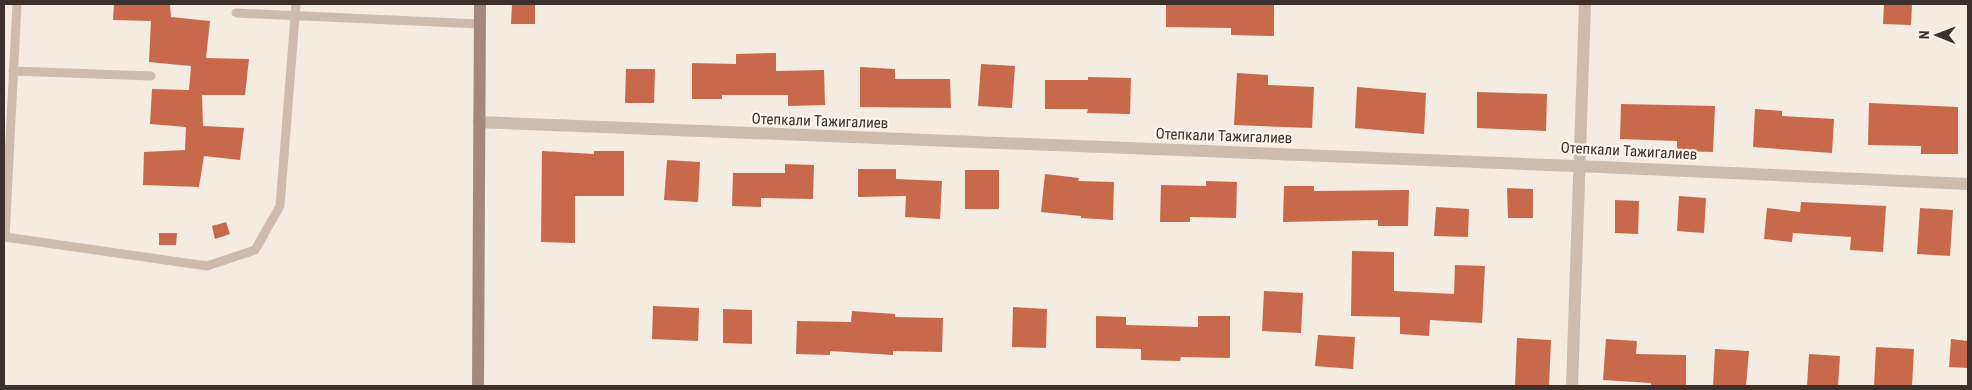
<svg xmlns="http://www.w3.org/2000/svg" width="1972" height="390" viewBox="0 0 1972 390" font-family="'Roboto Condensed',sans-serif">
  <rect width="100%" height="100%" fill="#f4ebe1"/>
  <path fill="#c8694b" d="M 114,4 L 170,4 L 171,17 L 210,21 L 206,58 L 249,59 L 245,95 L 202,95 L 203,126 L 244,128 L 240,160 L 204,156 L 199,187 L 143,185 L 144,152 L 185,150 L 186,127 L 150,124 L 152,89 L 189,90 L 191,66 L 149,62 L 151,21 L 113,20 Z
    M 512,4 L 535,4 L 535,24 L 511,24 Z
    M 1166,4 L 1274,4 L 1274,36 L 1231,35 L 1231,28 L 1166,27 Z
    M 1884,4 L 1912,4 L 1911,25 L 1883,24 Z
    M 776,53 L 776,71 L 824,70 L 825,105 L 788,106 L 788,95 L 722,95 L 722,99 L 692,99 L 692,63 L 736,64 L 736,54 Z
    M 981,64 L 1015,66 L 1012,108 L 978,106 Z
    M 860,67 L 895,69 L 895,79 L 950,79 L 951,108 L 860,107 Z
    M 626,69 L 655,69 L 654,103 L 625,103 Z
    M 1237,73 L 1268,75 L 1268,85 L 1314,87 L 1312,128 L 1234,125 Z
    M 1088,77 L 1131,78 L 1130,114 L 1087,113 L 1088,109 L 1045,109 L 1045,80 L 1088,80 Z
    M 1357,87 L 1426,93 L 1424,134 L 1355,128 Z
    M 1477,92 L 1547,94 L 1546,131 L 1477,128 Z
    M 1869,103 L 1958,107 L 1958,154 L 1921,154 L 1921,146 L 1868,145 Z
    M 1621,104 L 1715,106 L 1713,152 L 1677,151 L 1677,141 L 1620,139 Z
    M 1755,109 L 1782,111 L 1782,116 L 1834,119 L 1832,153 L 1753,147 Z
    M 542,151 L 594,154 L 594,151 L 624,151 L 624,196 L 575,196 L 575,243 L 541,242 Z
    M 667,160 L 700,162 L 698,202 L 664,200 Z
    M 785,164 L 814,165 L 813,199 L 761,198 L 761,207 L 732,206 L 733,173 L 785,173 Z
    M 858,169 L 896,169 L 896,179 L 942,181 L 940,219 L 905,217 L 906,196 L 858,197 Z
    M 965,170 L 999,170 L 999,209 L 965,209 Z
    M 1045,174 L 1079,178 L 1078,181 L 1114,182 L 1113,220 L 1081,218 L 1081,216 L 1041,212 Z
    M 1206,181 L 1237,182 L 1236,218 L 1190,217 L 1190,222 L 1160,222 L 1161,185 L 1206,186 Z
    M 1284,186 L 1314,186 L 1314,191 L 1409,190 L 1408,226 L 1378,226 L 1378,220 L 1283,222 Z
    M 1507,188 L 1533,189 L 1533,218 L 1508,218 Z
    M 1679,196 L 1706,198 L 1704,233 L 1677,231 Z
    M 1615,200 L 1639,201 L 1638,234 L 1615,233 Z
    M 1801,202 L 1886,206 L 1883,252 L 1850,250 L 1851,237 L 1793,233 L 1792,242 L 1764,239 L 1767,208 L 1800,212 Z
    M 1436,207 L 1469,209 L 1468,237 L 1434,236 Z
    M 1920,208 L 1953,210 L 1950,256 L 1917,254 Z
    M 226,222 L 230,234 L 215,239 L 212,226 Z
    M 159,233 L 177,233 L 176,245 L 159,245 Z
    M 1352,251 L 1394,252 L 1394,291 L 1454,294 L 1455,265 L 1485,266 L 1482,323 L 1430,320 L 1429,336 L 1400,334 L 1400,317 L 1351,316 Z
    M 1264,291 L 1303,293 L 1301,333 L 1262,331 Z
    M 653,306 L 699,308 L 698,341 L 652,339 Z
    M 1013,307 L 1047,309 L 1046,348 L 1012,347 Z
    M 723,309 L 752,310 L 752,344 L 723,343 Z
    M 852,311 L 895,314 L 895,317 L 943,318 L 942,352 L 893,351 L 893,355 L 830,351 L 830,355 L 796,354 L 797,321 L 851,322 Z
    M 1096,316 L 1126,317 L 1126,325 L 1198,327 L 1198,316 L 1230,316 L 1230,358 L 1181,357 L 1180,361 L 1141,360 L 1141,349 L 1096,348 Z
    M 1318,335 L 1355,337 L 1353,369 L 1315,366 Z
    M 1517,338 L 1551,340 L 1549,386 L 1515,386 Z
    M 1606,339 L 1637,341 L 1636,354 L 1686,355 L 1686,386 L 1651,386 L 1651,383 L 1603,380 Z
    M 1951,339 L 1968,341 L 1968,368 L 1949,367 Z
    M 1876,347 L 1914,349 L 1912,386 L 1874,386 Z
    M 1715,349 L 1749,351 L 1746,386 L 1713,386 Z
    M 1809,354 L 1840,356 L 1838,386 L 1807,386 Z"/>
  <g fill="none" stroke-linecap="round" stroke-linejoin="round">
    <path stroke="#cdbbac" stroke-width="9" d="M 17,4 L 5,237 L 207,266 L 255,250 L 280,206 L 296,4
      M 236,13 L 480,24
      M 13,71 L 151,76"/>
    <path stroke="#cdbbac" stroke-width="12" d="M 479,122 C 976,144 1472,159 1968,184
      M 1572,386 L 1585,4"/>
    <path stroke="#a18a7d" stroke-width="12" d="M 478,386 L 480,4"/>
  </g>
  <g text-anchor="middle" stroke-width="4.5" stroke-linejoin="round" paint-order="stroke">
    <g font-size="15" fill="#3b302b" stroke="#fbf5ee">
      <text transform="translate(820 121) rotate(2)" y="5">Отепкали Тажигалиев</text>
      <text transform="translate(1224 136) rotate(2)" y="5">Отепкали Тажигалиев</text>
      <text transform="translate(1629 151) rotate(3)" y="5">Отепкали Тажигалиев</text>
    </g>
  </g>
  <rect width="1972" height="390" fill="none" stroke="#3b302b" stroke-width="10"/>
  <g transform="translate(1937 35) rotate(271)" stroke="#fbf5ee" stroke-width="4" paint-order="stroke">
  <path d="M0-4L9 19L0 12L-9 19Z" fill="#3b302b"/>
  <text y="-8" font-size="14" font-weight="bold" text-anchor="middle" fill="#3b302b">N</text>
  </g>
</svg>
